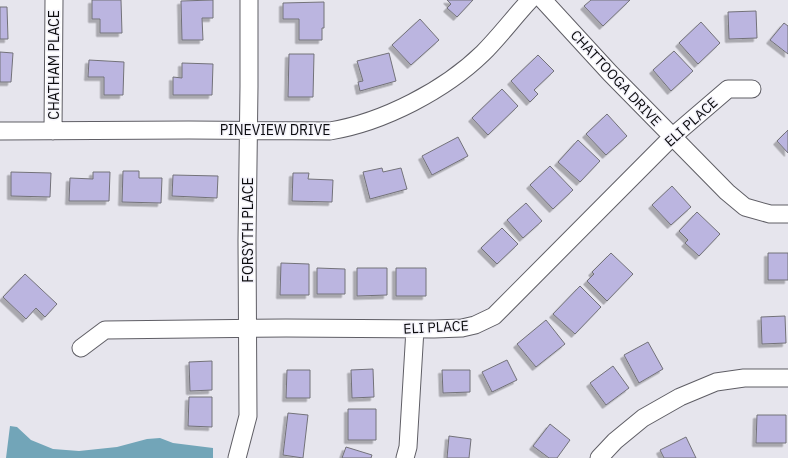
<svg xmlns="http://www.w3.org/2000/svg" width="788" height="458" viewBox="0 0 788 458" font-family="'IBM Plex Sans',sans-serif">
  <defs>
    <filter id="shadow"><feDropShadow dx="-3.5" dy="3.5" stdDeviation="0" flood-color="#0004"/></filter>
  </defs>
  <rect width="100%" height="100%" fill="#e6e5ed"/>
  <path fill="#72a5b8" d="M 10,426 L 17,427 L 31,440 L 53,449 L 79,451 L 117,447 L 147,439 L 160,438 L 173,443 L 213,448 L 213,458 L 6,458 Z"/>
  <path fill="#bbb5e0" stroke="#737279" filter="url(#shadow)" d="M 92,0 L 121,0 L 122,33 L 100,33 L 100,19 L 92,19 Z
    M 213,0 L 213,18 L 202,18 L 203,40 L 182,40 L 181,1 Z
    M 447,0 L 473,0 L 457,17 L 447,8 L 451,4 Z
    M 591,0 L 630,0 L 603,26 L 584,6 Z
    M 324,2 L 324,28 L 322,28 L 322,40 L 299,40 L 299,19 L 283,19 L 283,3 Z
    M 0,7 L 7,7 L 8,39 L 0,39 Z
    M 756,11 L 757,38 L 729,39 L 728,12 Z
    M 420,19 L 439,40 L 411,65 L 392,45 Z
    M 701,22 L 720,43 L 698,64 L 679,43 Z
    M 784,23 L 788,26 L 788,54 L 770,40 Z
    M 674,51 L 693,71 L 671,91 L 653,70 Z
    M 0,52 L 13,53 L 11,82 L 0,82 Z
    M 389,53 L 396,81 L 360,91 L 358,82 L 363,81 L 357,61 Z
    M 289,54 L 314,54 L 313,97 L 288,97 Z
    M 538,55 L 554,71 L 534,90 L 538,94 L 530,102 L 511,81 Z
    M 89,60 L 124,62 L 123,95 L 104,95 L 104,77 L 88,77 Z
    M 182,63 L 213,64 L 212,95 L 173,95 L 173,77 L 182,78 Z
    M 502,89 L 518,106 L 488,135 L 472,118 Z
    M 607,114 L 627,136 L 606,155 L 586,134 Z
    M 788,130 L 788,153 L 777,141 Z
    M 458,137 L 468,156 L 432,175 L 422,156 Z
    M 578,140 L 600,161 L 580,182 L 558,162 Z
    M 550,166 L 573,190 L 553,209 L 530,185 Z
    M 382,168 L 383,172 L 401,168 L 407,189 L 370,199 L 363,172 Z
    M 123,171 L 139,171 L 139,178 L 162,178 L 161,203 L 122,202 Z
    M 11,172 L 51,173 L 50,197 L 11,196 Z
    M 93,172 L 110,172 L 109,201 L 69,201 L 70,178 L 93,179 Z
    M 293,173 L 309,173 L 308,179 L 333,180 L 332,202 L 292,201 Z
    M 173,175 L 218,176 L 217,198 L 172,196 Z
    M 672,186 L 691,207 L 671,225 L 652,205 Z
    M 526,203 L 542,221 L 523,238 L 507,220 Z
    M 697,212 L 720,234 L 699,256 L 685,243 L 688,240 L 679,231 Z
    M 502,228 L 518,244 L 497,264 L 481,248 Z
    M 611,253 L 633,274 L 607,301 L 587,281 L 594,274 L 592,272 Z
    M 768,253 L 788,253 L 788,280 L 768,280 Z
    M 281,263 L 309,264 L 309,295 L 280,295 Z
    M 317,268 L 345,269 L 345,294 L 317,294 Z
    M 357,268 L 387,268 L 387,295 L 357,296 Z
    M 396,268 L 426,268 L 426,296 L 396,296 Z
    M 25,274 L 57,304 L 45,317 L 36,308 L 26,319 L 3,297 Z
    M 580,286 L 601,307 L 575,334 L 553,314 Z
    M 785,316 L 786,343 L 762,344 L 761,317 Z
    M 546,320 L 565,344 L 536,367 L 517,344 Z
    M 648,342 L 663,369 L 639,383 L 624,355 Z
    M 507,360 L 517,380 L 492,392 L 482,372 Z
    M 212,361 L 212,390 L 190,391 L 189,362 Z
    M 613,366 L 629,388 L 606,405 L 590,383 Z
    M 373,369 L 374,397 L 352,398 L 351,370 Z
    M 287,370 L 310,370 L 310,398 L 286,398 Z
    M 442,370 L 470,370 L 470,392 L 443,393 Z
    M 189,397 L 212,397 L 212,427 L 188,426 Z
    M 348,409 L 376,409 L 376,440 L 348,440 Z
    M 288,413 L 308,415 L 303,458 L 283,455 Z
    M 757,415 L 786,415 L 786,443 L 756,443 Z
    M 550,424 L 570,440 L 557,458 L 549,458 L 533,446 Z
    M 449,436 L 471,439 L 469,458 L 447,458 Z
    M 686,437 L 696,458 L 664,458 L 660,450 Z
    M 346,447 L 372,455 L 371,458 L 342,458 Z"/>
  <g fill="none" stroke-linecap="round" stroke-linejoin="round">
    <defs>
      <path id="street" d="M 543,0 L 610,73 L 727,192 L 745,207 L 770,214 L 788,214
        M 0,131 L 189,130 L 330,131 C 384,122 445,90 483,53 C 500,36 514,17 530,0
        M 53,131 L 54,0
        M 81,348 L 105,330 L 286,328 L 434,329 L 462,328 L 475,325 L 494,316 L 672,137 L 728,89 L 752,89
        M 237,458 L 248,416 L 247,240 L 249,86 L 249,0
        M 405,458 L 408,447 L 415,329
        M 599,458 L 615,441 L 643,418 L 680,397 L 716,382 L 744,378 L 788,378"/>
    </defs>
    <use href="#street" stroke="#5f5e65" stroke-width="19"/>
    <use href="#street" stroke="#fff" stroke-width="17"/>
  </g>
  <g text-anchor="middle" stroke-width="3" stroke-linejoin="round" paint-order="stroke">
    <g font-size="14" fill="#0b0b0e" stroke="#f3f2fa">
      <text transform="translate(54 65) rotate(-90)" y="5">CHATHAM PLACE</text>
      <text transform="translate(616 78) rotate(47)" y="5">CHATTOOGA DRIVE</text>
      <text transform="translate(691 122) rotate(-42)" y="5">ELI PLACE</text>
      <text x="275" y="135">PINEVIEW DRIVE</text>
      <text transform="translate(248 230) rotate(-90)" y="5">FORSYTH PLACE</text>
      <text transform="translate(436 327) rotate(-3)" y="5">ELI PLACE</text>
    </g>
  </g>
</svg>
